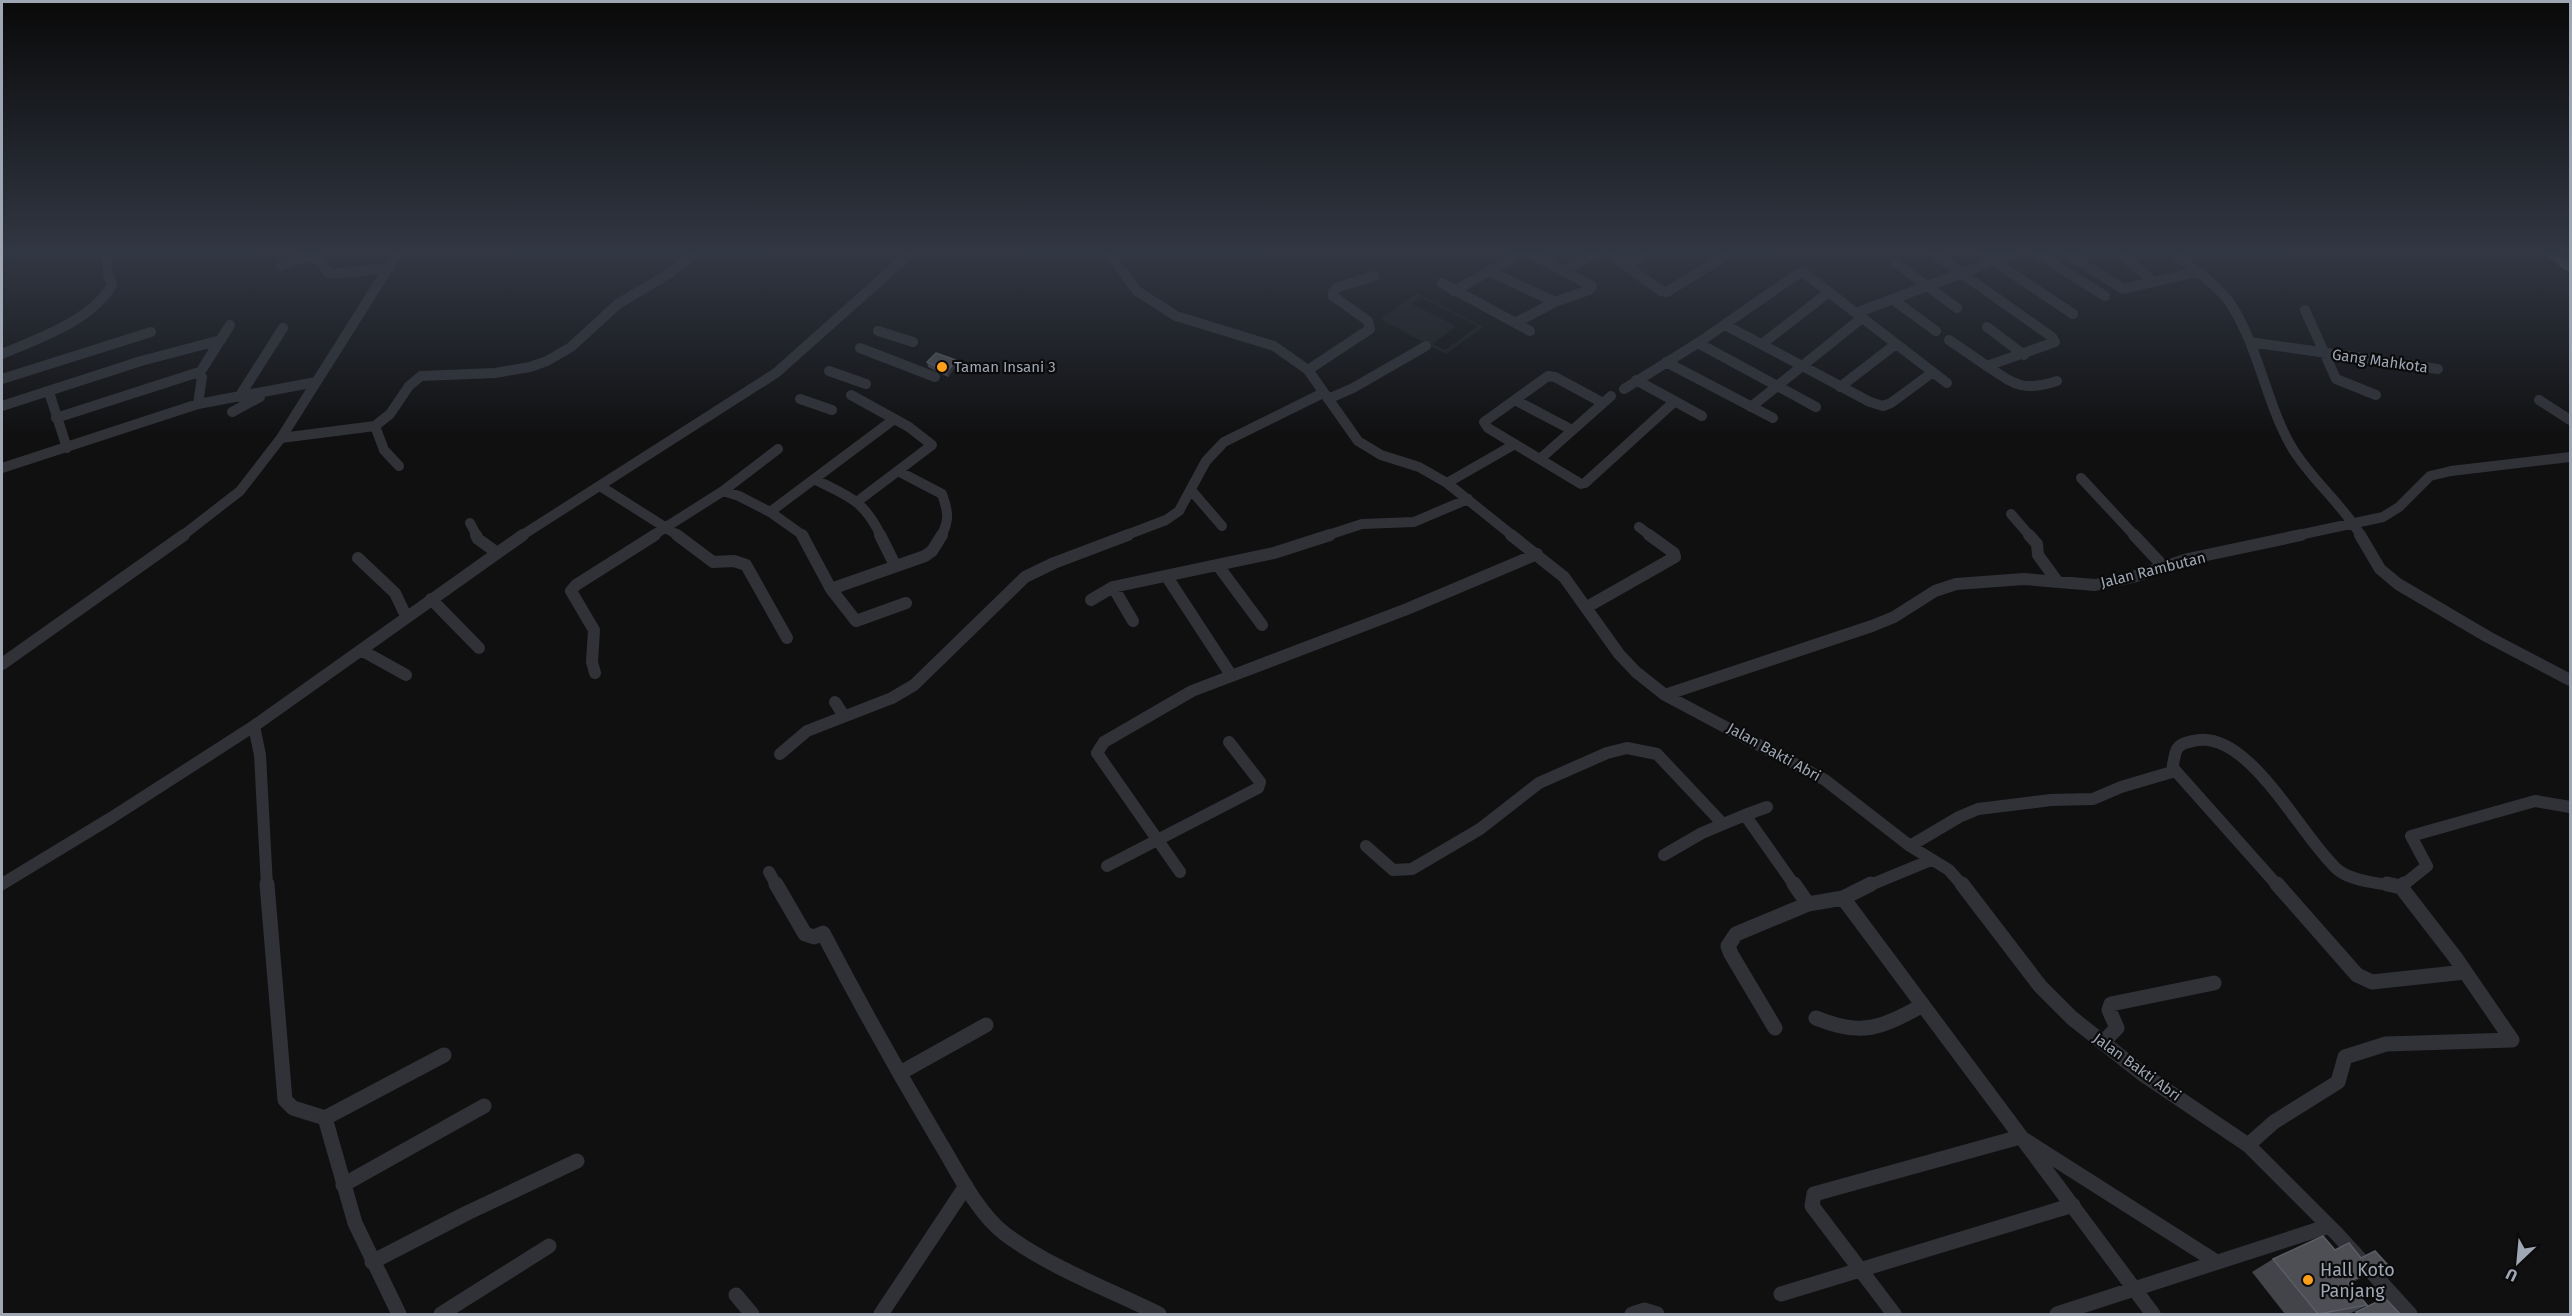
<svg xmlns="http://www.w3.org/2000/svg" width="2572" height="1316" font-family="'Fira Sans',sans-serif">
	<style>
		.built { fill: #1b1c1e; fill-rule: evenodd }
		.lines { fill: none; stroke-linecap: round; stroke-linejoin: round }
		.minor-far2 { stroke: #303237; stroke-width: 10 }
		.minor-far1 { stroke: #303237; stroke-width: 12 }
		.minor { stroke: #303237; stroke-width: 15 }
		.highway { fill: #5c6068; fill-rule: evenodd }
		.wall { fill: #43444a }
		.shaded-wall { fill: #2a2b2e }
		.building { fill: #4d4f55; stroke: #5a5d64; stroke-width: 1.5 }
		.poi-dot { fill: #ff9e1a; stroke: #0b0b0c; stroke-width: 2 }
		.labels { text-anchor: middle; stroke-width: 4.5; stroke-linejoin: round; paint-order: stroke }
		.street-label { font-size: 15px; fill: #9fa7b4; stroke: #0b0b0c }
		.poi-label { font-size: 15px; fill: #9fa7b4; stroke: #0b0b0c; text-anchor: start }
		.near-poi-label { font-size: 18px; fill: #9fa7b4; stroke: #0b0b0c; text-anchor: start }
	</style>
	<rect width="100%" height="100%" fill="#101011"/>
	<!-- built -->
	<path class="built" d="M1417,293l66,34 -37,27 -66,-35zM1421,297l57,29 -1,1 -32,23 -12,-6 23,-18 -44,-22z"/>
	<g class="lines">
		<!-- minor-far2 -->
		<path class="minor-far2" d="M1107,251l30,40 39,25 98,30 34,24 50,71 23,14 38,12 28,16 66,53
			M1525,251l67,35 -3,4 -34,12
			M1606,251l55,40 6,1 66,-41
			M1930,251l122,86 3,5 -68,24 -38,-26
			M1979,251l94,63
			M2033,251l72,45
			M2063,251l60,38 74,-17
			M2117,251l37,31
			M2171,251c18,15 49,35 61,55 27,43 34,96 59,140 19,33 51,57 70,90
			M1896,263l61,45
			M281,266l26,-9 13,2 7,13 6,2 56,-6
			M1627,266l22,-15
			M1564,270l36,-19
			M1491,272l64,30 -40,21
			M1442,283l88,48
			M1454,291l71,-40
			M1892,299l44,32
			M2305,310l31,69 40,16
			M1856,313l164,-62
			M1725,325l145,77 13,4 8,-3 42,-31
			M1987,327l37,28
			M878,331l35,11
			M2250,342l188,27
			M1698,343l118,64
			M1762,344l67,-52
			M860,348l75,29
			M2,354c37,-16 89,-33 110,-69l-4,-11 -2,-23
			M1666,362l107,56
			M1987,366c28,19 36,26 70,15
			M1308,370l62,-41 -2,-8 -35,-25v-4l5,-5 37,-11
			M829,371l37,13
			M199,374l31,-49
			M2,379l149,-47
			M1636,380l66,36
			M1840,387l56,-43
			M1624,389l77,-48 98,-68h5l143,110
			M49,392l18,56
			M851,395l58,32 23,18 -74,56
			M239,397l44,-69
			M800,399l32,11
			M1328,399l25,-11 73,-42
			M1515,400l57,30
			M2539,400l31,20
			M1603,403l-48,-26 -7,-1 -64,46 4,6 93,56 4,-1 90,-82
			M2,406l139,-45 80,-21
			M1751,407l111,-89
			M232,412l28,-15
			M56,418l140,-45 6,4 -4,27
			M375,426l9,24 15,16
			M281,438l94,-12 15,-12 19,-28 12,-10 74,-3 35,-6 17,-6 24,-14 47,-43 52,-31 29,-22
			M1540,459l71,-63
			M2,468l196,-64 118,-22
			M898,471l44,23c6,17 8,26 -1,42
			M2081,478l54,58
			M814,479c35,18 49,20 67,57
			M1447,483l68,-39
			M600,486l79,50
			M1191,490l31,36
			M723,491l55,-42
			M770,512l34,24
			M2011,514l19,22
			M470,523l7,13
			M1639,527l12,9
			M182,536l58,-45 41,-53 118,-187
			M521,536l255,-163 137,-122
			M652,536l71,-45 16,5 31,16 123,-92
			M1124,536l42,-16 13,-9 27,-50 18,-19 99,-49
			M1325,536l37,-12 52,-2 54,-23
			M2294,536l89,-19 16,-10 31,-31 21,-5 119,-14"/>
		<!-- minor-far1 -->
		<path class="minor-far1" d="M476,535l2,4 18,13
			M677,535l36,27 21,-1 12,4 41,73
			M802,535l29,54 25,32 50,-18
			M880,535l15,30
			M1511,535l53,42 55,77 17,18 29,23 160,85 85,66 39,24 14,16
			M2029,535l8,9 1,11 19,26
			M2134,535l29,31
			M2360,535l20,34 18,15 90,53 82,43
			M358,558l37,35 11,23
			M1219,567l43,58
			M1167,577l64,98
			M1113,587l20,34
			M831,589l94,-33 7,-5 10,-16
			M431,599l48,49
			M1091,600l22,-13 161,-34 56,-18
			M1587,607l88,-50 -1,-4 -25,-18
			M361,650l45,25
			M2,664l182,-129
			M595,673l-3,-11 2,-32 -23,-39 5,-6 79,-50
			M1665,695l207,-69 22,-9 41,-26 21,-7 68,-5 71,6 38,-8 55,-18 113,-24
			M835,702l9,14
			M254,726l6,29 7,131
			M780,754l27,-23 85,-33 22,-13 111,-108 29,-14 74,-28
			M2173,768l105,118
			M1767,807l-22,8 50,71
			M1366,846l27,24 19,-1 68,-40 59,-46 68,-30 20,-5 30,6 65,69
			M1910,846l49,-29 19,-8 73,-9 42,-1 28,-12 51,-15c1,-7 2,-17 5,-23 3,-5 10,-7 16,-8 55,-15 108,97 145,129 14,11 40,13 57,16
			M1664,855l38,-22 43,-18
			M1107,866l151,-78 2,-6 -31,-40
			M769,872l8,14
			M1180,872l-83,-119 7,-11 88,-51 215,-82 130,-55
			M2,884l109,-66 143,-92 269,-191
			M1868,886l63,-26
			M2402,886l25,-20 -16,-30 124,-35 35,6"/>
		<!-- minor -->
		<path class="minor" d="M267,884l18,216 8,8 32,10
			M776,884l29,50 9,3 9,-4c37,71 75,139 116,208 18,29 38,72 66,93 46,34 103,55 154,80
			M1794,884l14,20
			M1962,884l78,102 32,32 72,57 104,70 89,89 73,80
			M2277,884l80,91 15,7 93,-10
			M2387,884l14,3
			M2404,884l-3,3 54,70 57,83
			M1843,898l310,416
			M1816,1018c46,19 65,10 107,-13
			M1775,1028l-44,-74 -3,-8 8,-12 72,-30 35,-6 28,-14
			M2103,1042l14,-14 -8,-18 2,-6 103,-21
			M900,1073l86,-48
			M2248,1145l26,-23 64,-40 7,-25 41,-13 126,-4
			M343,1185l141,-79
			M372,1262l95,-49 110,-52
			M1781,1294l292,-89
			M736,1295l16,19
			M399,1314l-44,-91 -30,-105 119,-63
			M441,1314l108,-68
			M881,1314l85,-128
			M1632,1314l12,-4 13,4
			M1894,1314l-82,-108 2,-12 206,-57 195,124
			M2057,1314l272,-88"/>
		<!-- highway -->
		<path class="highway" d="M2541,251h16l13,10v10l-5,-1z"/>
	</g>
	<!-- wall -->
	<path class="wall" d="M956,360l1,5 -9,12 -20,-10 -1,-5z
		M2335,1250l28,27 -14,7 18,21 -18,9h-64l-33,-42 21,-13z"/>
	<!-- shaded-wall -->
	<path class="shaded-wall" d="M956,360l1,5 -9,12 -1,-5z
		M2387,1264l-24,13 -38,19 23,-14z"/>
	<!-- building -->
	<path class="building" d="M936,353l20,7 -9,12 -20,-10z
		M2323,1236l12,14 14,-7 12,15 14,-7 12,13 -39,18 19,23 -49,9 -45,-55z
		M2385,1298l15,16h-42l-2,-2z"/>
	<!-- sky -->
	<linearGradient id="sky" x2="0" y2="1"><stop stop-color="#090909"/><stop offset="0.58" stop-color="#313743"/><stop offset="1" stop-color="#313743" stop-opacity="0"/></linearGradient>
	<rect width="2572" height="436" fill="url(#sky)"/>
	<!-- markers -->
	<g class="poi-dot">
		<circle cx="942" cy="367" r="6"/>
		<circle cx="2308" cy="1280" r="6"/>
	</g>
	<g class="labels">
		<!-- street labels -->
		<g class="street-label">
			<text transform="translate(2380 361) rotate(8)" y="5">Gang Mahkota</text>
			<text transform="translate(2153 570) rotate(-14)" y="5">Jalan Rambutan</text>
			<text transform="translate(1774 752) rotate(29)" y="5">Jalan Bakti Abri</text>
			<text transform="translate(2137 1067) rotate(36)" y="5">Jalan Bakti Abri</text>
		</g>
		<!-- poi labels -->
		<g class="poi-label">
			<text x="954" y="372">Taman Insani 3</text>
		</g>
		<!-- near-poi labels -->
		<g class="near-poi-label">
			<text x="2320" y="1276">Hall Koto<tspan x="2320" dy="21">Panjang</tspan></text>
		</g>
	</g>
	<!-- border -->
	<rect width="2572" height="1316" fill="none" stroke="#9fa7b4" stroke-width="6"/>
	<!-- north arrow -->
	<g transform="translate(2518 1262) rotate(206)" stroke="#0b0b0c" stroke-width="4.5" paint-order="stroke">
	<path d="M0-4.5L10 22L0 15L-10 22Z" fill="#9fa7b4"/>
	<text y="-9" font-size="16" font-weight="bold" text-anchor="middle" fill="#9fa7b4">U</text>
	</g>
</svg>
